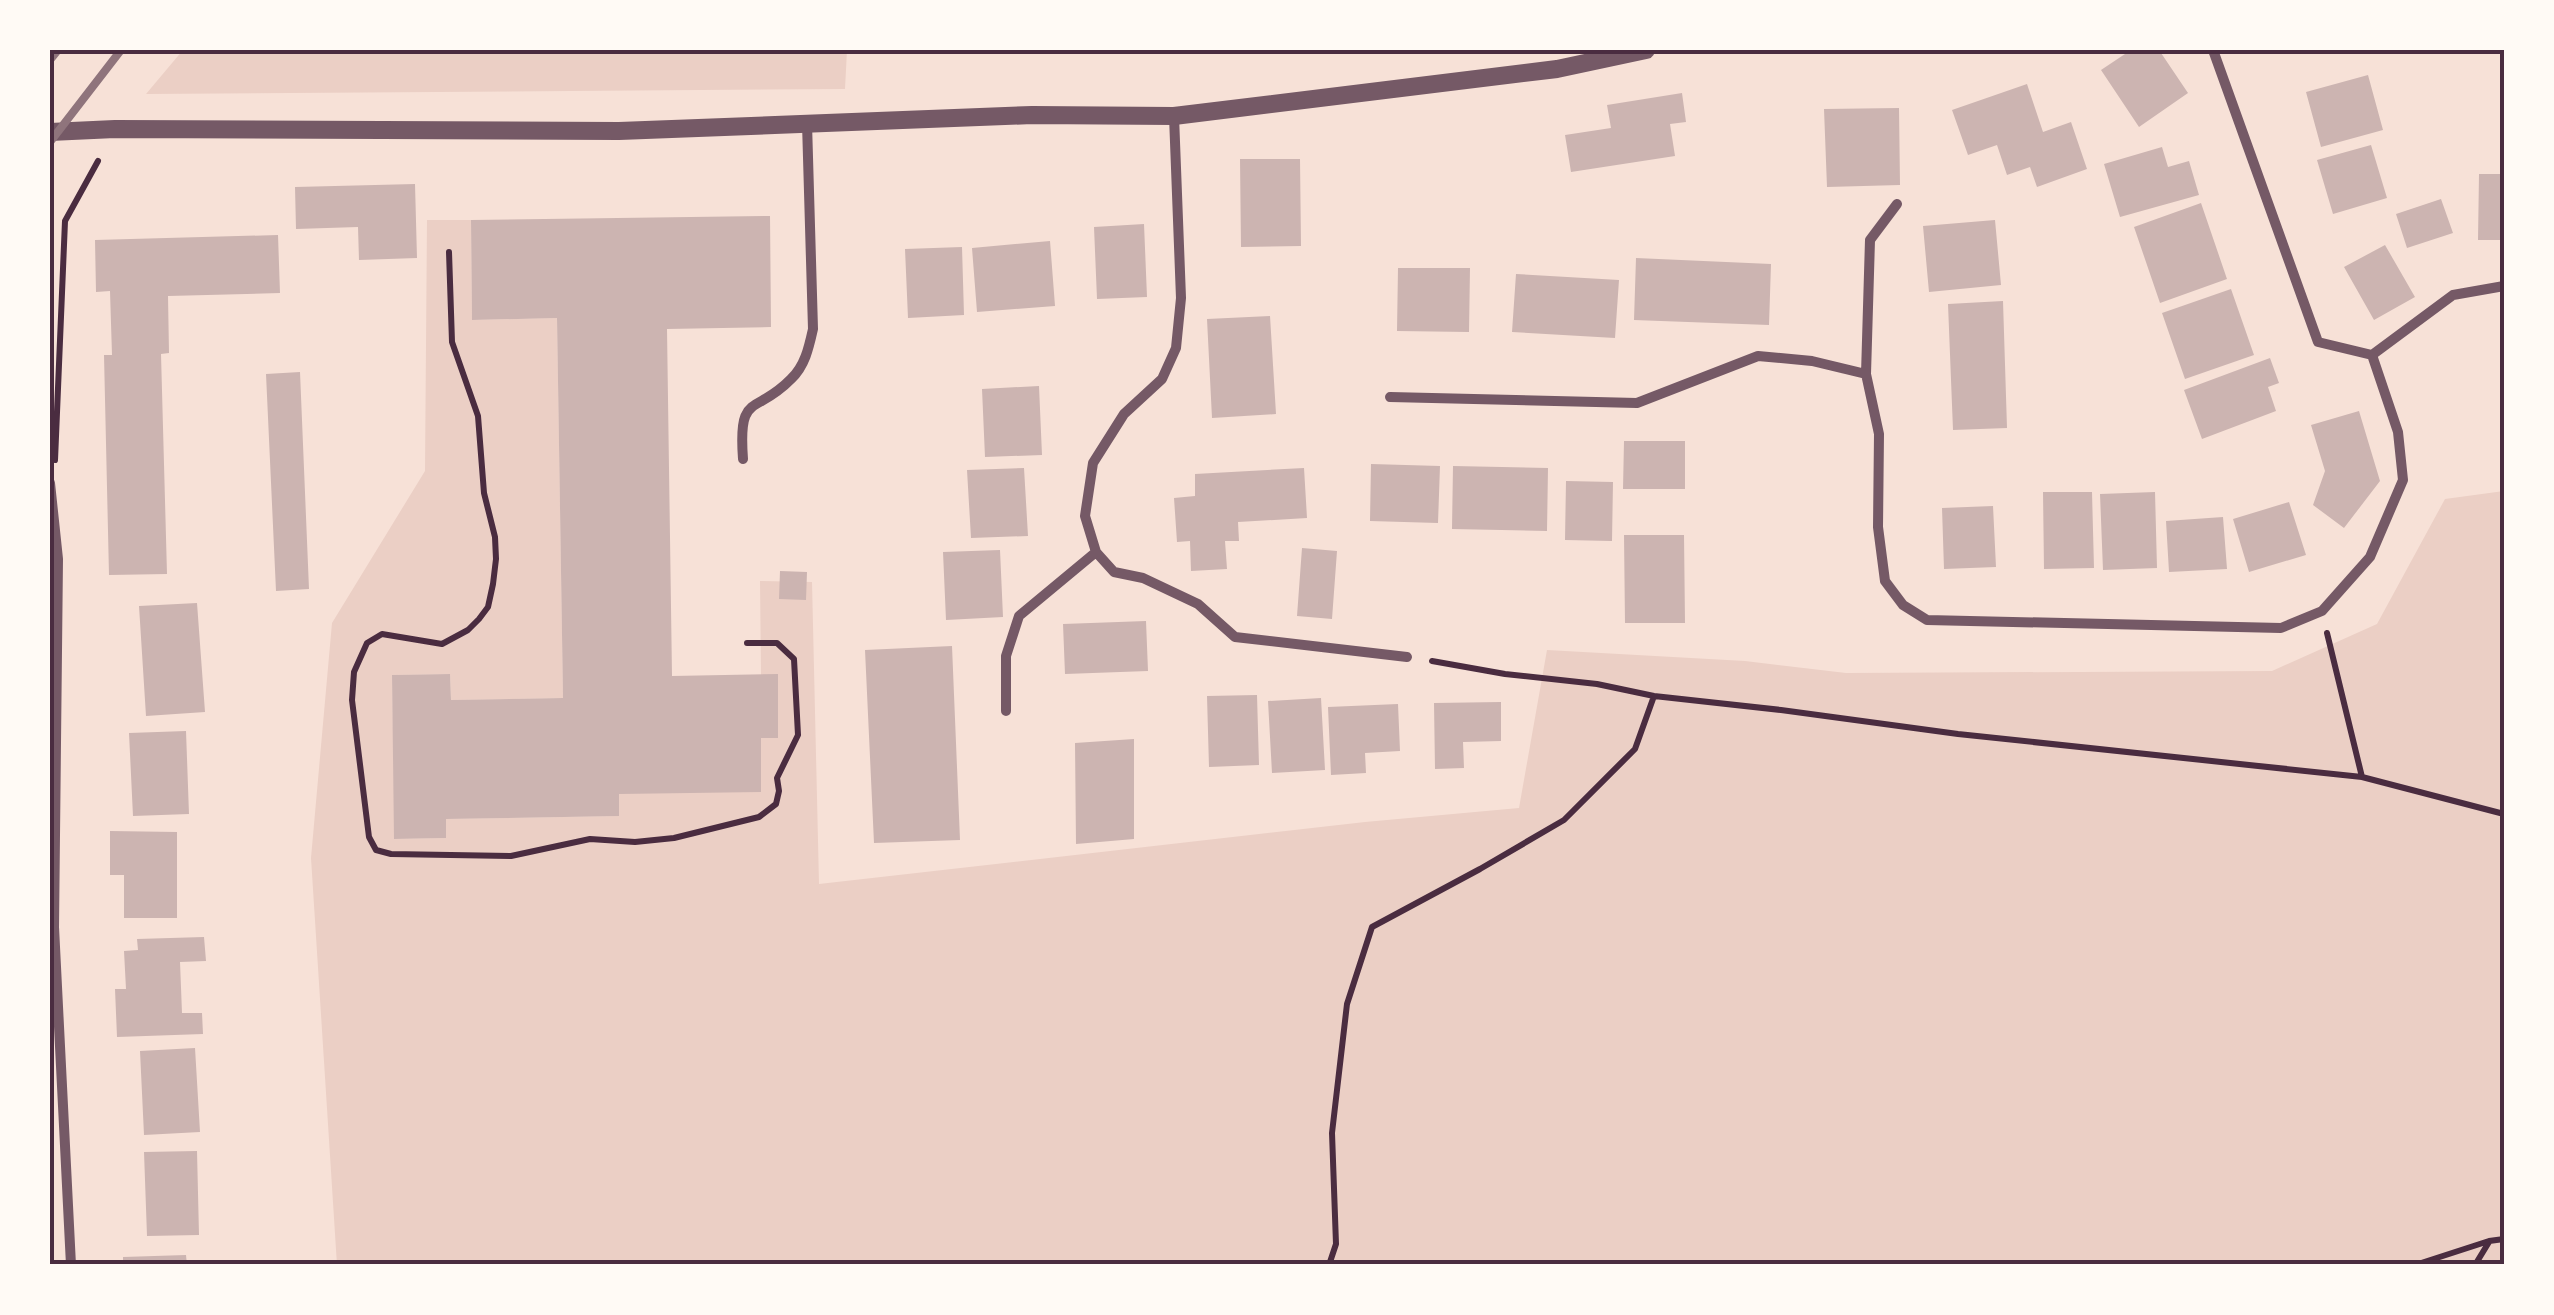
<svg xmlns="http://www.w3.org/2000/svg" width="2554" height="1315" font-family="'Times New Roman',serif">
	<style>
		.green { fill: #ebcfc5 }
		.building { fill: #ccb4b1 }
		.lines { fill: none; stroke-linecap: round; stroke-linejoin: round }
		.path { stroke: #4a2c40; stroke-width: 6 }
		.minor { stroke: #755966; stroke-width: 10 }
		.tertiary { stroke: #755966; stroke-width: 18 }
		.rail { stroke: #8f747c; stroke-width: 8 }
		.neatline { fill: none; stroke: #4a2c40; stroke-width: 4 }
	</style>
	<rect width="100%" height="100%" fill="#f7e1d7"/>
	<!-- green -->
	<path class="green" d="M183,50h664l-2,39 -699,5z
		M427,220h44l1,100 85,-2 6,380 -112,2 -1,-26 -58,1 3,164 51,-1v-19l172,-3 1,-22 142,-56h17v-63h-17l-1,-94 52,1 7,302 546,-62 154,-14 28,-158 198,11 101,12 426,-2 105,-47 68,-125 59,-8v773l-2167,1 -26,-407 21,-235 93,-152z"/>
	<!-- building -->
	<path class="building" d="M2131,50h28l29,43 -49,34 -38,-57z
		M2368,75l15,55 -62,17 -15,-55z
		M2027,84l16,48 28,-10 16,47 -50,18 -7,-20 -23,8 -10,-30 -29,10 -16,-45z
		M1682,93l4,29 -16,2 5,32 -104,16 -6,-37 46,-7 -4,-23z
		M1899,108l1,77 -73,2 -3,-78z
		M2371,145l16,53 -54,16 -16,-54z
		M2162,147l6,20 21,-6 10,34 -79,22 -16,-53z
		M1240,159h60l1,87 -60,1z
		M2479,174h25v66h-26z
		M415,184l2,74 -58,2 -1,-33 -62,2 -1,-42z
		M2441,199l12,34 -46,15 -11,-34z
		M2201,203l26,76 -67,24 -26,-76z
		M770,216l1,111 -104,2 5,347 106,-2v64h-17v54l-142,2v22l-173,3v19l-52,1 -2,-164 58,-1 1,26 112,-2 -6,-380 -85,2 -1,-100z
		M1995,220l6,65 -72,7 -6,-66z
		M1144,224l3,73 -50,2 -3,-72z
		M278,235l2,58 -112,3 1,57 -8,1 6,220 -58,1 -5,-220h8l-2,-64 -14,1 -1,-52z
		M1050,241l5,65 -78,6 -5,-64z
		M2385,245l30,52 -41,23 -30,-53z
		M962,247l2,68 -56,3 -3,-69z
		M1636,258l135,6 -2,61 -135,-5z
		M1398,268h72l-1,64 -72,-1z
		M1516,274l103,6 -4,58 -103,-6z
		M2231,289l23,66 -69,24 -23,-66z
		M2003,301l4,127 -54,2 -5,-126z
		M1270,316l6,98 -64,4 -5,-99z
		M2270,358l9,25 -11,4 8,24 -74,28 -18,-49z
		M300,372l9,217 -33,2 -10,-217z
		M1039,386l3,69 -57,2 -3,-68z
		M2359,411l21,70 -36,47 -31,-23 12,-34 -14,-46z
		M1624,441h61v48h-62z
		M1371,464l69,2 -2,57 -68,-2z
		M1453,466l95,2 -1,63 -95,-2z
		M1024,468l4,68 -57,2 -4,-68z
		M1304,468l3,50 -69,4 1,19h-14l2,28 -36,2 -1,-30 -13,1 -3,-44 21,-2v-22z
		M1566,481l47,1 -1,59 -47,-1z
		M2043,492h49l2,76 -50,1z
		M2155,492l2,76 -54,2 -3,-76z
		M2289,502l17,53 -57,17 -16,-53z
		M1993,506l3,61 -52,2 -2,-61z
		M2223,517l4,52 -58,3 -3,-51z
		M1624,535h60l1,88h-60z
		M1302,548l35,3 -5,68 -35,-3z
		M1000,550l3,67 -57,3 -3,-68z
		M780,571l27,1 -1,28 -27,-1z
		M197,603l8,109 -59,4 -7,-110z
		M1146,621l2,50 -83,3 -2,-50z
		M952,646l8,194 -86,3 -9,-193z
		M1257,695l2,70 -50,2 -2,-71z
		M1321,698l4,72 -53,3 -4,-72z
		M1501,702v39l-38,1 1,26 -29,1 -1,-66z
		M1398,704l2,47 -35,2 1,20 -35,2 -3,-68z
		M186,731l3,83 -56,2 -4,-83z
		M1134,739v100l-58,5 -1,-101z
		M110,831l67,1v86h-53v-43h-14z
		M204,937l2,24 -26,1 2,51h20l1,21 -86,3 -2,-48h11l-2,-38 14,-1 -1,-11z
		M195,1048l5,84 -56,3 -4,-84z
		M197,1151l2,84 -52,1 -3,-84z
		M186,1255l1,10h-64v-8z"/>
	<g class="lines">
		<!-- path -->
		<path class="path" d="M449,252l3,90 26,74 6,77 11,44 1,22 -3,25 -5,23 -9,12 -11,11 -26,14 -60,-10 -15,9 -13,29 -2,28 17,137 7,13 15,4 120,2 79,-17 45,3 39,-4 85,-21 17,-13 3,-13 -2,-13 21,-43 -4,-76 -17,-16h-30
			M55,460l10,-239 33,-60
			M2327,633l35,144
			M1432,661l73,13 92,10 57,12 127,14 177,24 404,43 142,37
			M1329,1265l7,-21 -4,-111 15,-129 25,-77 108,-58 84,-49 71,-71 19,-53
			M2415,1265l74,-24 15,-2
			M2475,1265l14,-23"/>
		<!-- minor -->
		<path class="minor" d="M1174,116l7,182 -5,50 -14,31 -38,35 -31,49 -8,53 11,36 18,20 29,6 55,26 37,33 172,20
			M2372,355l81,-60 51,-9
			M1866,374l4,-134 27,-36
			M1390,397l247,6 121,-47 54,5 54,13 13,60 -1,93 7,54 18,24 24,15 354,8 41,-17 48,-54 33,-77 -5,-48 -26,-77 -54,-13 -105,-292
			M743,459c-5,-68 12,-43 48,-80 14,-13 18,-32 22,-50l-6,-206
			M50,483l8,76 -4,368 17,338
			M1006,711v-55l13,-40 77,-64"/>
		<!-- tertiary -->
		<path class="tertiary" d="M50,132l65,-3 504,2 413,-16 142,1 383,-47 89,-19"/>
		<!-- rail -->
		<path class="rail" d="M50,60l8,-10
			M50,142l71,-92"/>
	</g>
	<!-- border -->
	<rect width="2554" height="1315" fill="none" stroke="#fffaf5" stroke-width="105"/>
	<rect x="52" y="52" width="2450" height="1210" class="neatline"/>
</svg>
